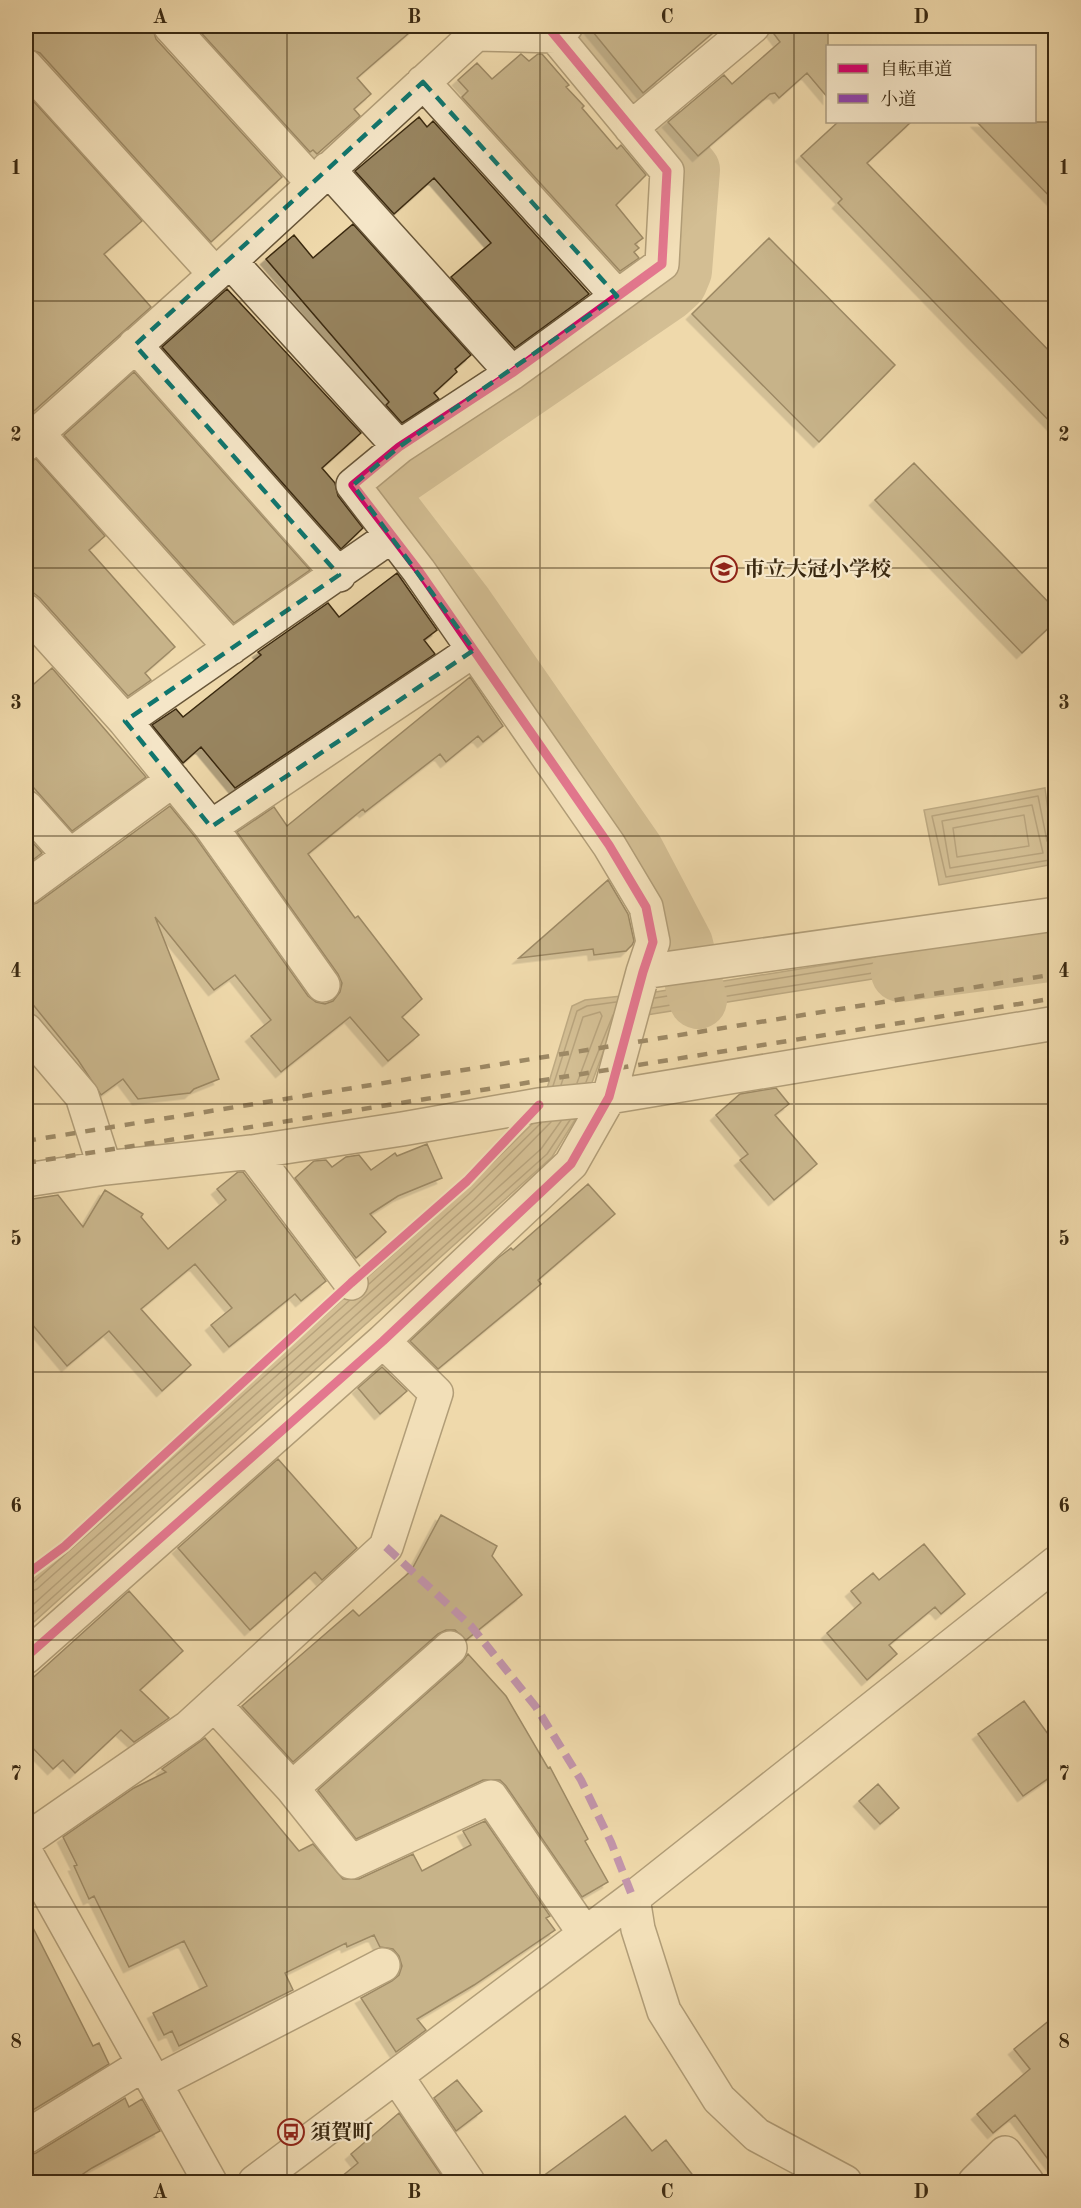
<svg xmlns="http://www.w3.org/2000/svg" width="1081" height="2208" font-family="'Old Standard TT','Noto Serif JP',serif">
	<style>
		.water { fill: #b19d77; stroke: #816f4e; stroke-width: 1.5 }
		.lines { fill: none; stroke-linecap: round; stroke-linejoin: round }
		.shore { stroke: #766344; stroke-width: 1.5 }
		.river { stroke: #b19d77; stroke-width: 58 }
		.building { fill: #988561; stroke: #3a2911; stroke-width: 1.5; filter: url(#shadow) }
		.minor-casing { stroke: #675538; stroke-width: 36 }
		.minor { stroke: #f5e6c8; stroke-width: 33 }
		.rail { stroke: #3a2911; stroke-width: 4.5; stroke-dasharray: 10 10; stroke-linecap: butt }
		.quiet { stroke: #8e44ad; stroke-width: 8; stroke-dasharray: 15 8; stroke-linecap: butt }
		.cycleway-casing { stroke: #f5e6c8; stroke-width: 13 }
		.cycleway { stroke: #d6006c; stroke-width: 9 }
		.marked { fill: none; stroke: #0f766e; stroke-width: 4.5; stroke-dasharray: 12 8; stroke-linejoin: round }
		.grid { fill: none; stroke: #3a2911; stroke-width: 1.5; stroke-opacity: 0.55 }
		.labels { text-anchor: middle; stroke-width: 4.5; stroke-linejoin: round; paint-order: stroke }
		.poi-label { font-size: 21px; font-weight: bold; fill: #3a2911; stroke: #f5e6c8; text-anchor: start }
		.neatline { fill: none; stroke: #3a2911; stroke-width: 2 }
		.grid-label { font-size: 20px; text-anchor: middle; font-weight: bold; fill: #3a2911 }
	</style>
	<defs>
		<filter id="shadow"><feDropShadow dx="-5.5" dy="5.5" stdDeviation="0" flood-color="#0004"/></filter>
	</defs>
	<rect width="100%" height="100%" fill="#efd9ab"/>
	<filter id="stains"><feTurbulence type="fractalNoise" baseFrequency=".00333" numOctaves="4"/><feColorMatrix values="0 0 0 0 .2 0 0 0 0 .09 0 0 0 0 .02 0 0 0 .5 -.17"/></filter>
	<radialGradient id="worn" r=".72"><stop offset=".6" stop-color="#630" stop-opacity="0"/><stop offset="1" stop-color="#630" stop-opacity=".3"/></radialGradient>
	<!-- water -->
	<path class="water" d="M1045,788l10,76 -116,21 -15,-75z
		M1055,928v22l-440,70 -32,87 -31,50 -526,472v-47l439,-392 73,-72 34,-112 13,-6 64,-7z"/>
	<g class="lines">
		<!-- shore -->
		<path class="shore" d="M1032,805l11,48 -93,15 -8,-47z
			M1024,815l5,31 -72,11 -4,-29z
			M1056,846l-9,-5 -9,-45 -106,20 14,61 110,-18
			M655,998l401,-64
			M652,1008l404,-64
			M586,1082l27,-67
			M561,1085l22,-68 17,-5 2,4 -25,67
			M553,1086l24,-75 10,-5 29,-4
			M369,1284l100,-90 72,-71
			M26,1586l6,-2 318,-284
			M26,1593l11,-4 437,-389 77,-78
			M26,1611l515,-462 20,-28
			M26,1621l521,-467 23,-34"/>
		<!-- river -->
		<path class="river" d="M572,26l119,144 -8,101 -5,12 -10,9 -282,193 -3,14 82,107 170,245 49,93 14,56
			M900,973l156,-21"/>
	</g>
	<!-- building -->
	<path class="building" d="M26,26h126l4,13 126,138 -71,65 -171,-189 -14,-5z
		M195,26h222l-60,52 14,16 -17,15 6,7 -43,38 -4,-4 -3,2z
		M588,26h133l-78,67z
		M771,26h57v72l-21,-25 -28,25 -4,-5 -5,1 -72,62 -30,-34 56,-47 8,9 48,-42 -9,-12z
		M521,54l8,7 9,-7h4l27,31 -3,2 18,19 -2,2 35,41 4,-4 25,30 -30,30 27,33 -8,6 4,4 -5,4 5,6 -19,13 -158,-174 6,-6 -10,-11 19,-17 15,16z
		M26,93l116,128 -38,33 47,53 -125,111z
		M419,117l8,10 6,-6 156,173 -74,54 -64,-71 40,-34 -57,-65 -40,36 -39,-43z
		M838,122h73l-44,41 189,195v70l-218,-225 4,-4 -41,-43z
		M977,122h70l9,8v73z
		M353,224l118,131 -16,14 2,3 -23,21 5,6 -37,24 -16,-18 3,-3 -123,-143 28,-24 19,23z
		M769,238l126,127 -76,77 -127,-128z
		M227,289l134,144 -39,35 13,15 3,13 25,32 -22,21 -179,-202z
		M134,372l176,198 -76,53 -170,-188z
		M36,459l69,77 -16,14 86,97 -30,26 6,7 -23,16 -88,-98 -14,-11v-125z
		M914,463l142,147v11l-34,32 -147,-153z
		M397,573l40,57 -13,10 11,14 -200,134 -34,-41 -18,16 -31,-38 24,-16 7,8 78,-62 -3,-3 70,-49 11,14z
		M52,668l94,109 -74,54 -46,-52v-88z
		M470,677l33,49 -20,16 -5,-6 -32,26 -6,-8 -75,58 -2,-3 -55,45 47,64 3,-2 64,83 -20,18 17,18 -31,26 -38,-44 -69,55 -30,-36 20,-16 -36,-45 -21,15 -59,-73 64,162 -25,10 -4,4 -52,6 -15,-20 -22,16 -23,-35 -52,-64v-90l11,-3 133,-97 26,32 112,158 8,6 9,2 8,-3 7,-9 2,-9 -4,-9 -101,-142 37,-25 13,19z
		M26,835l16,18 -16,12z
		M608,880l20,34 6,27 -2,4 -6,6 -32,4 -1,-6 -74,9z
		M776,1088l13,16 -14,11 42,49 -43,36 -34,-40 8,-6 -32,-39 24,-21z
		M427,1144l15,34 -44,18 -28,18 16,18 -30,26 -61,-80 19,-17 12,-1 6,7 14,-10 13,-2 12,15 24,-17 2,3z
		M238,1172h5l83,109 -25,20 -6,-7 -66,53 -18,-22 21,-17 -37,-44 -54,45 50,56 -29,26 -53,-60 -42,35 -41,-49v-117l32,-5 25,32 22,-37 38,24 -2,3 27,32 58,-49 -9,-11z
		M588,1184l27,30 -77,66 3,4 -103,85 -28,-28 88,-83 13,-10 2,2z
		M382,1367l25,24 -27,23 -22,-26z
		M278,1459l79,89 -35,32 -7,-8 -65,58 -72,-82z
		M441,1515l56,31 -5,10 30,39 -56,45 -11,-10h-9l-8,4 -145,128 -51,-56 111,-96 6,6 52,-45z
		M924,1544l41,50 -24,20 -6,-7 -46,38 8,9 -30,26 -40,-47 34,-30 -10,-12 22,-18 6,7z
		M129,1591l54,60 -43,39 29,28 -35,24 -13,-12 -46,43 -12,-13 -10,9 -27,-28v-57z
		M468,1654l38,42 42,72 2,-1 38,72 -3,2 23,41 -26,15 -76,-111 -6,-6h-17l-127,59 -38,-49 144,-128z
		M1024,1701l32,44v28l-33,23 -45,-62z
		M205,1738l94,113 14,-7 30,35h16l54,-25 9,17 49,-26 -8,-14 22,-10 65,95 -4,2 9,12 -81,55 -57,34 9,11 -30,22 -35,-54 31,-17 7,-6 3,-9 -3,-10 -6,-7 -13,-2 -6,-12 -27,12 -1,-4 -61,30 8,17 -114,56 -7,-15 -8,4 -11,-22 54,-27 -23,-45 -55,26 -35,-71 -5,3 -15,-33 3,-1 -14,-28 71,-49 32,-16 -4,-3z
		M878,1784l21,24 -19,16 -21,-23z
		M26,1914l67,132 6,-3 10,21 -76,46 -7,-13z
		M1056,2015v155l-41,-55 -22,18 -16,-19 53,-45 -16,-20z
		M457,2080l25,31 -26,20 -22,-33z
		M125,2098l4,9 13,-8 18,32 -68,37 -21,14h-45v-26l10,-3z
		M399,2113l47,69h-111l23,-19 -7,-9z
		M625,2116l27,35 14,-11 32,42h-163z"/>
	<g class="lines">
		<defs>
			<path id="minor" d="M170,26l143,157
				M26,66l189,208
				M423,82l194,214
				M631,128l122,-102
				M328,169l184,204
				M230,261l169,186
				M135,345l204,230
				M37,433l194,215
				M26,444l204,-183 246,-227 80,2 10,-10
				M26,611l99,110 265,-184
				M125,721l86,106 263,-177
				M26,807l43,48
				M211,827l112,158
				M26,888l147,-108
				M643,972l413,-58
				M26,1030l56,66 23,72
				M252,1152l99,131
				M26,1180l79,-12 147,-16 150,-23 137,-24 52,-5 465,-77
				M26,1657l357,-316 188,-177 38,-67 34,-125 10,-30 -7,-35 -37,-62 -190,-274 -66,-86 46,-38 113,-74 150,-109 5,-93 -120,-145
				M214,1704l78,84 59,74 140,-65 94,137
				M292,1788l158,-140
				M26,1840l163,-113 197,-180 50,-154 -53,-52
				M26,1853l184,329
				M633,1898l5,31 26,82 55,88 38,36 88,47
				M397,2077l71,105
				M155,2083l228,-118
				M26,2137l118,-73
				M255,2182l378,-284 423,-335
				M975,2182l30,-29 22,29"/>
		</defs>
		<!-- minor casing -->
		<use href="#minor" class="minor-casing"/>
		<!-- minor -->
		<use href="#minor" class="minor"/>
		<!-- rail -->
		<path class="rail" d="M26,1141l1030,-167
			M26,1163l1030,-165"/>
		<!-- quiet -->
		<path class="quiet" d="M386,1547l85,79 65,81 45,73 30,62 22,56"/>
		<defs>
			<path id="cycleway" d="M26,1575l39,-29 286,-263 116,-102 72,-76
				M26,1657l357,-316 188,-177 38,-67 34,-125 10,-30 -7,-35 -37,-62 -190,-274 -66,-86 46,-38 113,-74 150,-109 5,-93 -120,-145"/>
		</defs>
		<!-- cycleway casing -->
		<use href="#cycleway" class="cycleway-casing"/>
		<!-- cycleway -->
		<use href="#cycleway" class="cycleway"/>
	</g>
	<!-- marked area -->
	<path d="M0 0H1081V2208H0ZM423,82l194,214 -218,151 -46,38 121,165 -263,177 -86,-106 214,-146 -204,-230z" fill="#efd9ab" fill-opacity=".55" fill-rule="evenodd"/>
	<path class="marked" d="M423,82l194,214 -218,151 -46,38 121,165 -263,177 -86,-106 214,-146 -204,-230z"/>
	<!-- grid -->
	<path class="grid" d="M287,26v2156M540,26v2156M794,26v2156M26,301h1030M26,568h1030M26,836h1030M26,1104h1030M26,1372h1030M26,1640h1030M26,1907h1030"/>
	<!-- icons -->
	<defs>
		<symbol id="school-ring" viewBox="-11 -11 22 22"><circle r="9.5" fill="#f5e6c8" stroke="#8f2418" stroke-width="1.5"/><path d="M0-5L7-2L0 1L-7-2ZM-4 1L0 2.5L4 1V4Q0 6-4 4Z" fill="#8f2418"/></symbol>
		<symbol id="bus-ring" viewBox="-11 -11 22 22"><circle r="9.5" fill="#f5e6c8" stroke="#8f2418" stroke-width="1.5"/><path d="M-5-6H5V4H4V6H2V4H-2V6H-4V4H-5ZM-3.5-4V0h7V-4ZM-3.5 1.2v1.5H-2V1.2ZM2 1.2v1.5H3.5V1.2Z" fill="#8f2418"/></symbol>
	</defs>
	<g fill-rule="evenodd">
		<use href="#school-ring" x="709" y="554" width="30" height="30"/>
		<use href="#bus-ring" x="276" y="2117" width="30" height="30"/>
	</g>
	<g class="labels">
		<!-- poi labels -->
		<g class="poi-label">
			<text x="744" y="576">市立大冠小学校</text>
			<text x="310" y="2139">須賀町</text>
		</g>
	</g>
	<!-- margin -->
	<rect width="1081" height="2208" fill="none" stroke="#efd9ab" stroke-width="66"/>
	<!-- legend -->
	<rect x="826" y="45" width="210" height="78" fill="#f5e6c8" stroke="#aa9a7f" stroke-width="1.5"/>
	<rect x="838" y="64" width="30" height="9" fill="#d6006c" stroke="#aa9a7f" stroke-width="1.5"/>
	<text x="880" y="75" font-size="18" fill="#3a2911">自転車道</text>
	<rect x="838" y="94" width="30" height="9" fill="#8e44ad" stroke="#aa9a7f" stroke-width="1.5"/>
	<text x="880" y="105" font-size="18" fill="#3a2911">小道</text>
	<rect x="33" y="33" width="1015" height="2142" class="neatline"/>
	<g class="grid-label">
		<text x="160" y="23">A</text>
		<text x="414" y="23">B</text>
		<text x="667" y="23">C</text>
		<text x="921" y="23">D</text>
		<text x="16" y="174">1</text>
		<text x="1064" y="174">1</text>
		<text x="16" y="441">2</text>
		<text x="1064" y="441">2</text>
		<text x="16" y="709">3</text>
		<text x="1064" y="709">3</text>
		<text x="16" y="977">4</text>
		<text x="1064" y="977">4</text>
		<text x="16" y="1245">5</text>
		<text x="1064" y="1245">5</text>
		<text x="16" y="1512">6</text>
		<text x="1064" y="1512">6</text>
		<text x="16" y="1780">7</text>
		<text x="1064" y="1780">7</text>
		<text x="16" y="2048">8</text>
		<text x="1064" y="2048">8</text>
		<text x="160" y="2198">A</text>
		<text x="414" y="2198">B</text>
		<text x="667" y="2198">C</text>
		<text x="921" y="2198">D</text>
	</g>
	<rect width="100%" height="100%" filter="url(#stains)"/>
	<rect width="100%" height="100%" fill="url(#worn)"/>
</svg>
